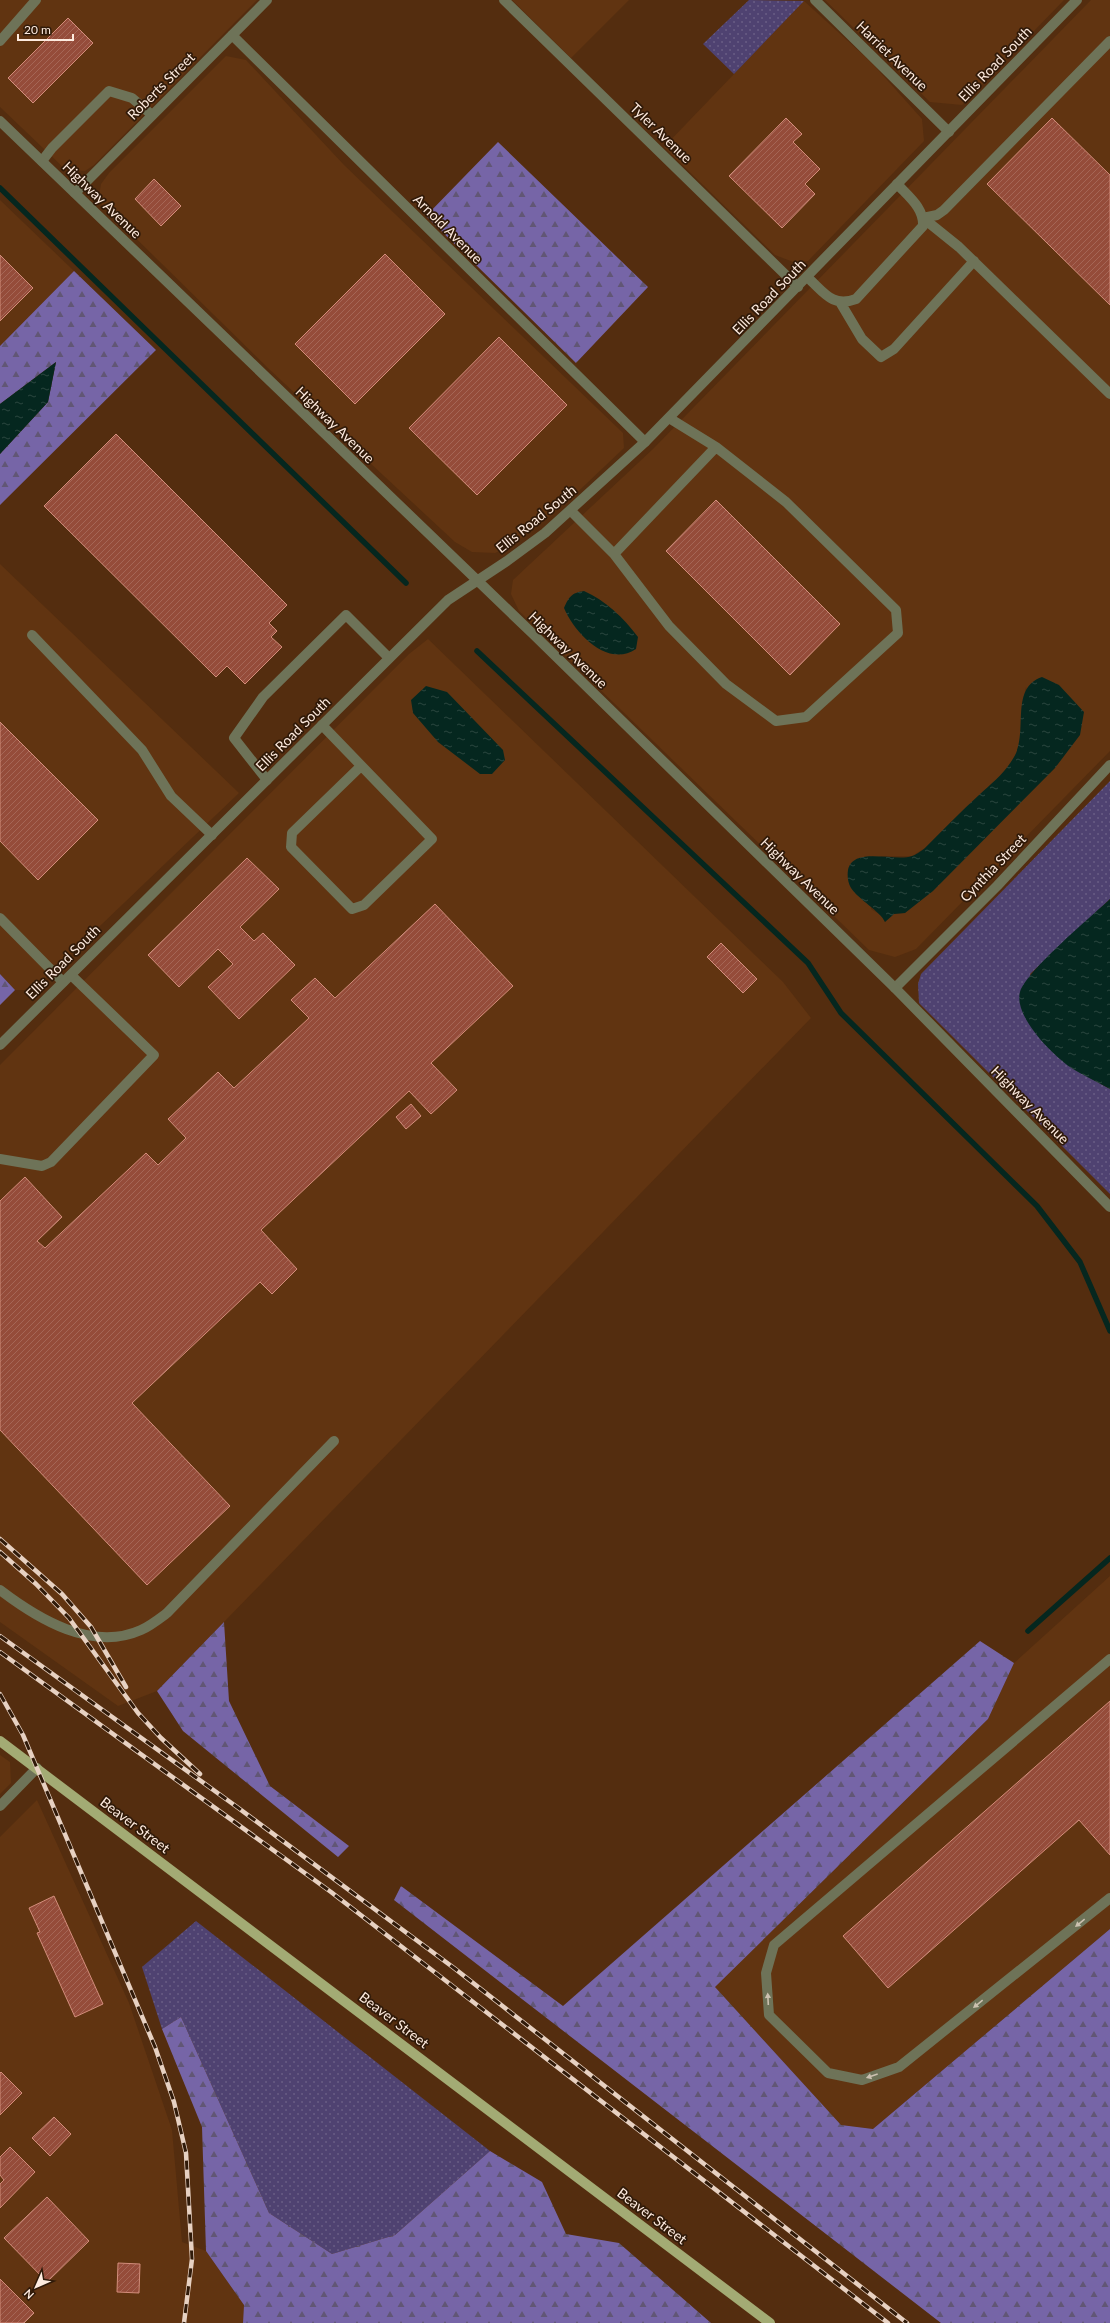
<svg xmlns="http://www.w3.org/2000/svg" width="1110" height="2323" font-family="Lato,sans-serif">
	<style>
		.built { fill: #613411; fill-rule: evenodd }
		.grass { fill: url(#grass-dots) }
		.forest { fill: url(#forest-firs) }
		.water { fill: url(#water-ripples) }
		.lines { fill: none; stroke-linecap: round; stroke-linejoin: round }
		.stream { stroke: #05271f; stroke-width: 5.5 }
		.building { fill: url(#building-hatch); stroke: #d38d7b }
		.service { stroke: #6e7358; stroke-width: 10 }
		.minor { stroke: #6e7358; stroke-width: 10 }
		.tertiary { stroke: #6e7358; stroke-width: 10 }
		.primary { stroke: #a3ab74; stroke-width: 10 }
		.rail-casing { stroke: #e7d1c2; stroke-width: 4.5 }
		.rail { stroke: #301a09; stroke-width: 3; stroke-dasharray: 9; stroke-linecap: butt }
		.oneway { fill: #ccc1b0 }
		.labels { text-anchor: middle; stroke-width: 3.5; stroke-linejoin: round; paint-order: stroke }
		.street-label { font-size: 14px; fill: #feebdf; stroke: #301a09 }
	</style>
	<defs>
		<pattern id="grass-dots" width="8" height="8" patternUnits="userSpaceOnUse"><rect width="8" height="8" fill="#4f4271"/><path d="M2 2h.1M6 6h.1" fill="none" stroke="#695d85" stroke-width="1.8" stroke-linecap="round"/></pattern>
		<pattern id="forest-firs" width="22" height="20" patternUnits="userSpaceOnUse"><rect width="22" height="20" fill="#7665a7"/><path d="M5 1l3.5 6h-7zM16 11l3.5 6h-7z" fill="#615675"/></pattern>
		<pattern id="water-ripples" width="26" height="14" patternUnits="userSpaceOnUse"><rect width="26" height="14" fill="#05271f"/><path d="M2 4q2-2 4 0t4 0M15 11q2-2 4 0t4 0" fill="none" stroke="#2a463f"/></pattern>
		<pattern id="building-hatch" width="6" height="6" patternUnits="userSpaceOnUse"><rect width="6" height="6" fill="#954c3a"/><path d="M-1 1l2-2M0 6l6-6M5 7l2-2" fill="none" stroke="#a56656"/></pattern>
	</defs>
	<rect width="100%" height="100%" fill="#542d0f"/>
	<!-- built -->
	<path class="built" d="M0,0h257l-163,165 -9,6 -20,-2 -65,-62z
		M512,0h117l-58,58z
		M825,0h239l-102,105 -32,-3z
		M1091,0h19v751l-194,198 -21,8 -26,-7 -350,-339 -8,-17 2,-14 140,-131zM1026,687l29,81 -150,145 -11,1 -9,8 -3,-6 -11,-7 1,-53 4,2 6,-2h30l13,-8 75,-71 15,-20 6,-18 1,-33z
		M804,1l67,61 51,57 2,22 -116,120 -12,2 -21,-8 -111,-108z
		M226,56l20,4 98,105 279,268 1,15 -58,55 -55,43 -16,7 -23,-1 -17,-10 -185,-172 -168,-165 -3,-9 2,-12 8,-11z
		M0,200l74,71 -74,75z
		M0,564l239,229 -206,197h-18l-15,-16z
		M428,639l355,343 28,36 -654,673 -39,15 -118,-84v-557l409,-411z
		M1110,1576v353l-237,200 -32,-4 -126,-138 273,-268 26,-56z
		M0,1755l10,7 1,21 -11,11z
		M37,1800l92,203 43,127 10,112 24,9 38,54 -1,18h-243v-486z"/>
	<!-- grass -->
	<path class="grass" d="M749,0l55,1 -70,73 -31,-30z
		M1110,781v118l-80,75 42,94 38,21v105l-191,-191 -1,-19 3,-10z
		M196,1921l294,230 -95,84 -63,19 -63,-41 -88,-196 -19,12 -20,-62z"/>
	<!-- forest -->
	<path class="forest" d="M498,142l150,145 -72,76 -150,-147z
		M74,271l82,79 -156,155v-51l48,-52 8,-40 -56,42v-58z
		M0,974l15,16 -15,15z
		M224,1622l5,79 41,85 79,60 -11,11 -155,-126 -26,-40z
		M980,1641l34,22 -26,56 -273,268 126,138 32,4 237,-200v394h-169l-547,-423 7,-14 162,120z
		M181,2017l88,196 63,41 63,-19 95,-84 52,31 24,52 53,9 92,80h-468l1,-18 -38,-54 -4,-124 -40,-98z"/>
	<!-- water -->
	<path class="water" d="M56,362l-8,40 -48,52v-50z
		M584,591c22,10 39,26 54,46l-2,12c-28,19 -61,-15 -72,-41 5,-11 7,-15 20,-17z
		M1042,677l17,8 25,27 -4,23 -25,33 -122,123 -28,22 -11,1 -9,8c-5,-11 -26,-22 -34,-34 -3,-5 -4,-12 -3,-18 5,-24 47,-8 64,-14 4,-1 9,-5 13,-8 18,-18 35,-36 54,-53 13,-12 26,-22 35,-38 15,-25 -5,-69 28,-80z
		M426,686l21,6 56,58 2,10 -13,14h-12l-42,-32 -25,-29 -2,-13z
		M1110,899v190c-12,-7 -26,-13 -37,-20 -19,-12 -60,-53 -53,-77 7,-22 70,-74 90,-93z"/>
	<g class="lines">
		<!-- stream -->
		<path class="stream" d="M0,188l406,395
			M477,651l331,312 33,50 196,193 43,56 30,69
			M1028,1631l82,-73"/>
	</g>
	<!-- building -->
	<path class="building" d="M68,18l25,25 -60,60 -25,-25z
		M786,118l16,16 -9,8 27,27 -15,15 10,10 -33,34 -53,-52z
		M1052,118l58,57v130l-123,-121z
		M154,179l27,27 -20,20 -26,-27z
		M385,254l60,60 -90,90 -60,-60z
		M0,255l33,33 -33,33z
		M499,337l68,68 -90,90 -68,-67z
		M116,434l171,171 -18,18 8,8 -6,6 11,10 -37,37 -18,-18 -11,11 -172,-171z
		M716,500l124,124 -50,51 -124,-124z
		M0,722l98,98 -60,60 -38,-39z
		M247,858l32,31 -39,38 14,14 9,-8 32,32 -56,54 -31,-32 25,-23 -15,-15 -39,38 -31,-32z
		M435,904l78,82 -82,77 26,27 -26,24 -22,-23 -148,139 36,39 -25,25 -12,-12 -128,121 98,103 -83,79 -147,-155v-229l25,-24 37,40 -25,24 8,7 101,-95 12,12 28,-27 -18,-19 50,-47 16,16 75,-70 -18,-18 24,-22 20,20z
		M721,943l36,36 -14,14 -36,-36z
		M411,1104l10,12 -15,13 -10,-12z
		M1110,1701v154l-31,-35 -191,168 -45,-52z
		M54,1896l49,108 -28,13 -38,-84 3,-1 -11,-24z
		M1,2072l21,21 -22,22v-42z
		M54,2117l17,17 -21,22 -18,-18z
		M10,2147l25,25 -35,36v-24l4,-4 -4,-5v-18z
		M47,2197l42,44 -42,41 -43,-44z
		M118,2263l22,1 -1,29 -22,-1z
		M0,2279l34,34 -10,10h-24z"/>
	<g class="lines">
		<!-- service -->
		<path class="service" d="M0,41l36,-41
			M42,161l10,-13 57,-57 23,7 20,17
			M923,218l14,-3 7,-5 166,-169
			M923,218l36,29 151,147
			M807,277c17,15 25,31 49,22l67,-73c1,-18 -14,-29 -26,-42
			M840,302l22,37 19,18 13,-8 80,-88
			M571,511l43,43 55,72 57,58 50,37 30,-4 92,-84 -2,-23 -110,-108 -70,-55 -47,-29
			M614,554l102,-107
			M32,635l110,115 29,46 41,39
			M322,725l110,114 -68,66 -12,4 -61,-62 1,-14 69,-67
			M267,780l-33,-42 29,-41 83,-82 43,43
			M0,918l63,64
			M0,1159l42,7 9,-4 103,-107 -83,-80
			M0,1590c38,29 92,62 141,40 9,-4 18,-11 26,-17l167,-172
			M1110,1659l-336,286 -8,28 3,42 59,58 34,7 37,-13 211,-169"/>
		<!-- minor -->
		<path class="minor" d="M504,0l294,287
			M815,0l134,132
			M232,35l413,407
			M75,193l192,-193
			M895,988l102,-102 113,-121
			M0,1806l37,-38"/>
		<!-- tertiary -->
		<path class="tertiary" d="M0,121l533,513 362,354 215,219
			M0,1045l448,-445 59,-39 38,-28 100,-91 432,-442"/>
		<!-- primary -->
		<path class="primary" d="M0,1741l770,582"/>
		<defs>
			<path id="rail" d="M0,1539l62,55 29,33 35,60
				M0,1552l36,32 33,34 69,95 23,25 39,36
				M0,1636l237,171 217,161 453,355
				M0,1652l331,240 557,431
				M0,1694l23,41 132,312 19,55 12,51 6,106 -8,64"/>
		</defs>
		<!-- rail casing -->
		<use href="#rail" class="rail-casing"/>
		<!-- rail -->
		<use href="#rail" class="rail"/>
	</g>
	<!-- one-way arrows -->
	<defs><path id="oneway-solid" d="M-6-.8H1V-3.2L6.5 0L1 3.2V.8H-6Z"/></defs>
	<g class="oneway">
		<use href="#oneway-solid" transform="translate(1080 1923) rotate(141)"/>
		<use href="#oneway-solid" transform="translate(768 1999) rotate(-93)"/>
		<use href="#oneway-solid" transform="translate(978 2004) rotate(141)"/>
		<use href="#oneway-solid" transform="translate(872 2076) rotate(161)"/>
	</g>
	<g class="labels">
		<!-- street labels -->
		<g class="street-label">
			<text transform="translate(892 56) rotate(44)" y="5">Harriet Avenue</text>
			<text transform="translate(995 64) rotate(-46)" y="5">Ellis Road South</text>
			<text transform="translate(161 86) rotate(-45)" y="5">Roberts Street</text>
			<text transform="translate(661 133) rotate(44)" y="5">Tyler Avenue</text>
			<text transform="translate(102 200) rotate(44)" y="5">Highway Avenue</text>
			<text transform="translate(448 229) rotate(45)" y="5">Arnold Avenue</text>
			<text transform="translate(769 297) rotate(-46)" y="5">Ellis Road South</text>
			<text transform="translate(335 425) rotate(44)" y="5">Highway Avenue</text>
			<text transform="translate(536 519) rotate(-39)" y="5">Ellis Road South</text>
			<text transform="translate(568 650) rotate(44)" y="5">Highway Avenue</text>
			<text transform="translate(293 734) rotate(-45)" y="5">Ellis Road South</text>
			<text transform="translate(993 868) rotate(-46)" y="5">Cynthia Street</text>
			<text transform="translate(800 876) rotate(44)" y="5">Highway Avenue</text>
			<text transform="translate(63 962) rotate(-45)" y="5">Ellis Road South</text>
			<text transform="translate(1030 1105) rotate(45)" y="5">Highway Avenue</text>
			<text transform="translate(135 1825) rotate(37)" y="5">Beaver Street</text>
			<text transform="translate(394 2020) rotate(37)" y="5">Beaver Street</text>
			<text transform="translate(652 2216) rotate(37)" y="5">Beaver Street</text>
		</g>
	</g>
	<!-- north arrow -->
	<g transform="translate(36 2287) rotate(225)" stroke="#301a09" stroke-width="3" paint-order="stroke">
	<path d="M0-3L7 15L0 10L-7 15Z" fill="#feebdf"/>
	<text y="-6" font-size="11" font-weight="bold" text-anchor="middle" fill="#feebdf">N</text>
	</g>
	<!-- scale -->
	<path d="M18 34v6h55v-6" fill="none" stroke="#feebdf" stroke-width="2"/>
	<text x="24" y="34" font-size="12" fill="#feebdf" stroke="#301a09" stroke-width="3" paint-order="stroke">20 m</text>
</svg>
